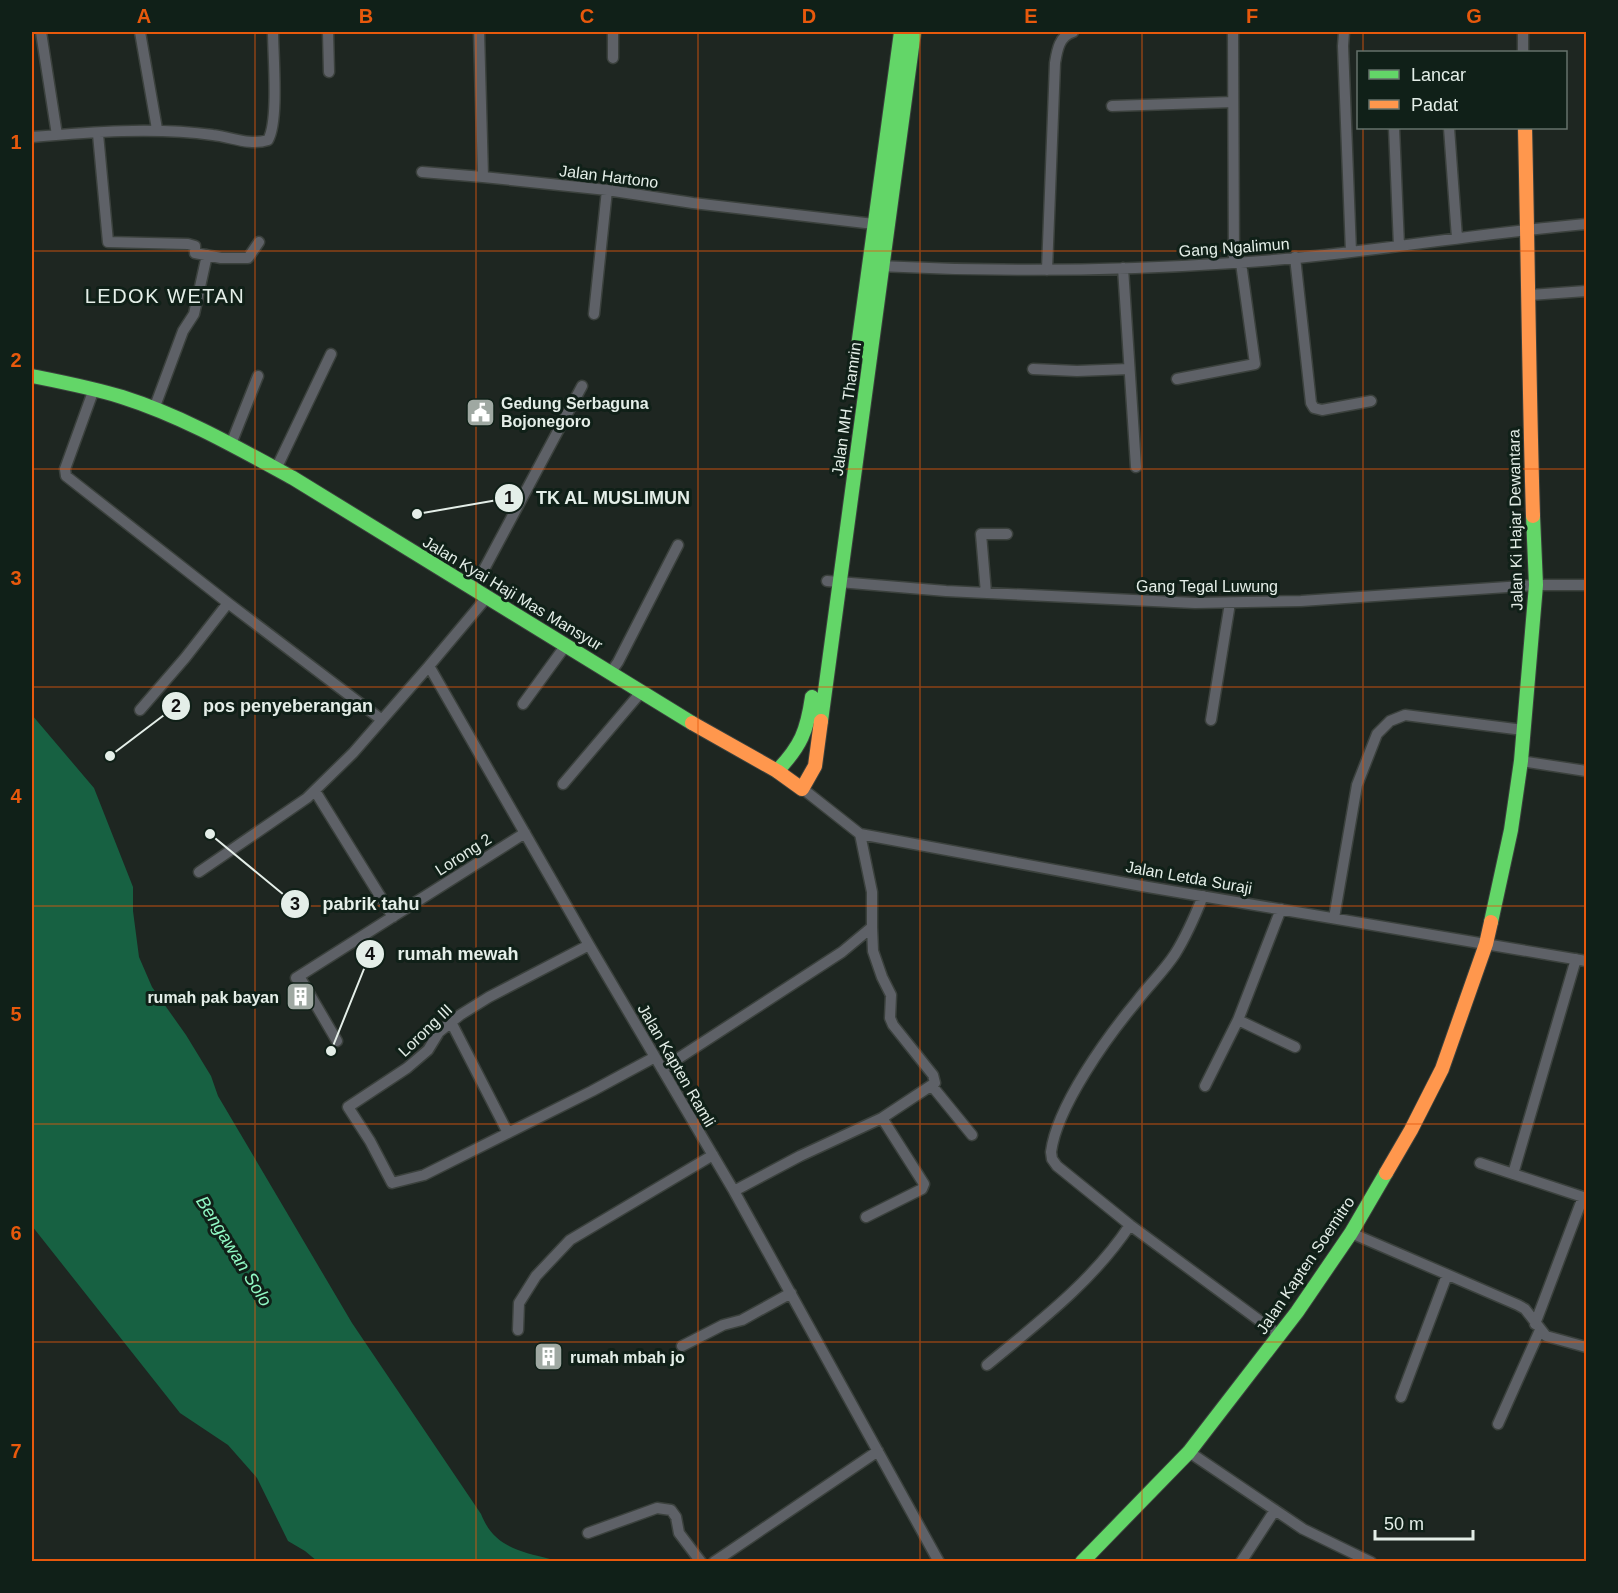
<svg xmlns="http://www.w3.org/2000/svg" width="1618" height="1593" font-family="Arial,sans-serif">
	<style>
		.water { fill: #176142 }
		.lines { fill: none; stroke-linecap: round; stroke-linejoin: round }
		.street-casing { stroke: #3b413d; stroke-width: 13 }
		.fast-casing { stroke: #3b413d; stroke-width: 16 }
		.slow-casing { stroke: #3b413d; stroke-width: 16 }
		.street { stroke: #5e6167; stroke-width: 10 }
		.fast { stroke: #63d668; stroke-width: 14 }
		.slow { stroke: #ff974d; stroke-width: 14 }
		.grid { fill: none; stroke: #e8590c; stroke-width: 1.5; stroke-opacity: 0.55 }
		.labels { text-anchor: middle; stroke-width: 6; stroke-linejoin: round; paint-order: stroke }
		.street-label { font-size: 16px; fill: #e4eee8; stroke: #102018 }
		.poi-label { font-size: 16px; font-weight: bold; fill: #e4eee8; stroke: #102018; text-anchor: start }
		.water-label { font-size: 18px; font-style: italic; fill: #91f9c4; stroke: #102018 }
		.quarter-label { font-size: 20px; letter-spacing: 1.5px; fill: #e4eee8; stroke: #102018 }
		.leader { fill: none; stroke: #e4eee8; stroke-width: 2 }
		.callout-dot { fill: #e4eee8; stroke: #102018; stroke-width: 2 }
		.mark-label { font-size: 18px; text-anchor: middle; font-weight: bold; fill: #111 }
		.callout-label { font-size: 18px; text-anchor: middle; font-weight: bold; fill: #e4eee8; stroke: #102018; stroke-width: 6; stroke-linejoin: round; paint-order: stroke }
		.neatline { fill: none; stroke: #e8590c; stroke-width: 2 }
		.grid-label { font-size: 20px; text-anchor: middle; font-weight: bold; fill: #e8590c }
	</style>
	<rect width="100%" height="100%" fill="#1e2621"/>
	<!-- water -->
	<path class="water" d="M32,715l62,73 39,99v24l6,46 13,30 34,48 25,41 7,20 134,227 129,191c13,33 38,37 69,45l2,2h-235l-12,-10 -17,-10 -31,-63 -29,-33 -48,-32 -148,-187z"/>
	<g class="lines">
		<defs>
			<path id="street" d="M41,32l16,103
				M140,32l17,97
				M328,32l1,40
				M479,32l4,145 124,13 86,13 181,21
				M1233,32l1,231
				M1344,32l-1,14 8,206
				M1523,32v20
				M613,58v-26
				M1112,106l121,-4
				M1394,128l5,118
				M1449,128l8,110
				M98,134l10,108 80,2 7,2v7l26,5h27l11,-16
				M32,137c58,-5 122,-10 181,-2 18,2 37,11 55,5 11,-19 5,-85 5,-108
				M422,172l61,5
				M1295,257l16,146 3,5 8,2 49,-9
				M878,266c118,6 237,5 355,-3 119,-7 235,-29 353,-39
				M1123,268l13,199
				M1047,270l8,-207c2,-12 4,-27 18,-31
				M1530,295l56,-4
				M594,314l13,-124
				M1033,369l44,2 52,-2
				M1177,379l78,-15 -14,-101
				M94,389l-29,80 1,7 162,127 154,117
				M154,409l29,-78 11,-17 13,-59
				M231,444l27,-68
				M276,469l55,-115
				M827,581l119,10 249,12 106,-2 235,-16h50
				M474,588l108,-202
				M986,593l-5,-59h26
				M487,597l-58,69 160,279 145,246 205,371
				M611,672l7,-10 60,-117
				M523,704l43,-59
				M140,710l45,-52 43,-55
				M1211,720l19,-117
				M1521,761l65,10
				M563,784l79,-93
				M315,791l78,126
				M808,793l52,41 282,52 444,75
				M199,872l108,-74 46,-45 76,-87
				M1203,896c-8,20 -16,39 -28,58 -11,17 -26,31 -38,47 -30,36 -80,105 -86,151l1,7 5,7 73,59 149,110
				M1281,909l-43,111 57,27
				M1334,918l23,-133 20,-51 13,-13 15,-6 118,15
				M589,945l-100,52 -29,18 -21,17 -11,18 -21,18 -59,39 22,34 22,42 32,-8 168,-84 63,-34
				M299,976l38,65
				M296,978l229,-145
				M451,1022l57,111
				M662,1069l180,-117 30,-25v-35l-12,-58
				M932,1086l40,49
				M1205,1086l33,-66
				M1480,1163l106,35
				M1513,1174l63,-215
				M734,1191l66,-35 82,-38 53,-35 -2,-8 -40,-50 -3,-7 1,-23 -9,-18 -9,-26 -1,-24
				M866,1217l56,-28 2,-5 -42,-66
				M1351,1233l167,72 7,4 21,27 40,11
				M1535,1324l48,-127
				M518,1330l1,-27 17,-27 34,-36 143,-85
				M682,1346l41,-21 19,-5 49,-27
				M987,1365c52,-43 106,-84 143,-140
				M1401,1397l46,-122
				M1498,1424l42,-94
				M1189,1452l114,77 68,33
				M588,1533l69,-25 14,2 5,7 3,16 22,29
				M714,1562l164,-111
				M1241,1562l34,-52"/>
			<path id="fast" d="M857,354l44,-322
				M32,376c30,6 61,12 90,21 60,19 116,51 171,81l399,245
				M821,721l93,-689
				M777,771c24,-25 30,-40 35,-74
				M1491,922l20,-92 10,-69 15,-176 -3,-69
				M1082,1562l107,-110 108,-140 54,-79 35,-60"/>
			<path id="slow" d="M1525,128c3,129 4,259 8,388
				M692,723l85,48 25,18 13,-23 6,-45
				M1386,1173l25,-43 31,-61 44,-125 5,-22"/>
		</defs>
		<!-- street casing -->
		<use href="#street" class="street-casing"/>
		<!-- fast casing -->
		<use href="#fast" class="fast-casing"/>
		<!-- slow casing -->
		<use href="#slow" class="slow-casing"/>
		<!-- street -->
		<use href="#street" class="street"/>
		<!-- fast -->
		<use href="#fast" class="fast"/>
		<!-- slow -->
		<use href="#slow" class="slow"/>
	</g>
	<!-- grid -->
	<path class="grid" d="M255,32v1530M476,32v1530M698,32v1530M920,32v1530M1142,32v1530M1363,32v20M1363,128v1434M32,251h1554M32,469h1554M32,687h1554M32,906h1554M32,1124h1554M32,1342h1554"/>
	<!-- icons -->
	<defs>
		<symbol id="civic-square" viewBox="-11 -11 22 22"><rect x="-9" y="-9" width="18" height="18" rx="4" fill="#9fa8a2" stroke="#102018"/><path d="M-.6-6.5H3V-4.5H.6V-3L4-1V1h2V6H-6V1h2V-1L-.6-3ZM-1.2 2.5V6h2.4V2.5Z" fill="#fff"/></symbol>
		<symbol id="building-square" viewBox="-11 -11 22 22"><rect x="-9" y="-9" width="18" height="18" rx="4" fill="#9fa8a2" stroke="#102018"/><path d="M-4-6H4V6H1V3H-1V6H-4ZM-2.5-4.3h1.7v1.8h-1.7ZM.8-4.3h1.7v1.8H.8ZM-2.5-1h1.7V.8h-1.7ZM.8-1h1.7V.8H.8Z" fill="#fff"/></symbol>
	</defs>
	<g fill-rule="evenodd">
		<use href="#civic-square" x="464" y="396" width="33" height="33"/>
		<use href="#building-square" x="284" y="980" width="33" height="33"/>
		<use href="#building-square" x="532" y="1340" width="33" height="33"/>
	</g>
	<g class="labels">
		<!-- street labels -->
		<g class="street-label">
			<text transform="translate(609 176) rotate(7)" y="6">Jalan Hartono</text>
			<text transform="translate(1234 247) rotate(-4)" y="6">Gang Ngalimun</text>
			<text transform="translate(846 409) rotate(-82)" y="6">Jalan MH. Thamrin</text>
			<text transform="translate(1515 520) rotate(-91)" y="6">Jalan Ki Hajar Dewantara</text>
			<text x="1207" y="592">Gang Tegal Luwung</text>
			<text transform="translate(513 593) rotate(31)" y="6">Jalan Kyai Haji Mas Mansyur</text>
			<text transform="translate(463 854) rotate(-33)" y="6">Lorong 2</text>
			<text transform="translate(1189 877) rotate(10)" y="6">Jalan Letda Suraji</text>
			<text transform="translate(425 1030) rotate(-44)" y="6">Lorong III</text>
			<text transform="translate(677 1065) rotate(60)" y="6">Jalan Kapten Ramli</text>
			<text transform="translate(1305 1265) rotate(-56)" y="6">Jalan Kapten Soemitro</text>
		</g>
		<!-- poi labels -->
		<g class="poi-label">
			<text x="501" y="409">Gedung Serbaguna<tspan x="501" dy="18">Bojonegoro</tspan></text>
			<text x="279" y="1003" text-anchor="end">rumah pak bayan</text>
			<text x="570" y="1363">rumah mbah jo</text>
		</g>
		<!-- water labels -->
		<g class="water-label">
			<text transform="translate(234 1251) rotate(58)" y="6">Bengawan Solo</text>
		</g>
		<!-- quarter labels -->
		<g class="quarter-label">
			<text x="165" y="303">LEDOK WETAN</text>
		</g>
	</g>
	<!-- callouts -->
	<path class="leader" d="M417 514L509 498M110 756L176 706M210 834L295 904M331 1051L370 954"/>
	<g class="callout-dot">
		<circle cx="417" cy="514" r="6"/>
		<circle cx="110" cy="756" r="6"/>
		<circle cx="210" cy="834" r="6"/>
		<circle cx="331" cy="1051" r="6"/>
		<circle cx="509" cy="498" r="15"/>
		<circle cx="176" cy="706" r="15"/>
		<circle cx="295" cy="904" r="15"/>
		<circle cx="370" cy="954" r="15"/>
	</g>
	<g class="mark-label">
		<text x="509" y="504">1</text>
		<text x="176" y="712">2</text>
		<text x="295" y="910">3</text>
		<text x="370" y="960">4</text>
	</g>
	<g class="callout-label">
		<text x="613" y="504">TK AL MUSLIMUN</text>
		<text x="288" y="712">pos penyeberangan</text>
		<text x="371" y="910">pabrik tahu</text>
		<text x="458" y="960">rumah mewah</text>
	</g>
	<!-- border -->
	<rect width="1618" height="1593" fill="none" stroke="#102018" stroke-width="66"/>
	<!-- legend -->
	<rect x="1357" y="51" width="210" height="78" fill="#102018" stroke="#65726b" stroke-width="1.5"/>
	<rect x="1369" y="70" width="30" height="9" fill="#63d668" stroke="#65726b" stroke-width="1.5"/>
	<text x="1411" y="81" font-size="18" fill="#e4eee8">Lancar</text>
	<rect x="1369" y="100" width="30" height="9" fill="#ff974d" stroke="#65726b" stroke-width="1.5"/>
	<text x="1411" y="111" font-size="18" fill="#e4eee8">Padat</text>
	<!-- scale -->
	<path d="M1375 1530v9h98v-9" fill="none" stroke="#e4eee8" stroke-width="3"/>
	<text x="1384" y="1530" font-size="18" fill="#e4eee8" stroke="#102018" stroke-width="4.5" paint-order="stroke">50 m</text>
	<rect x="33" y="33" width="1552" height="1527" class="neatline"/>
	<g class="grid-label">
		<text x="144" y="23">A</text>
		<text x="366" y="23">B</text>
		<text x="587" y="23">C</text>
		<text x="809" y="23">D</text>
		<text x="1031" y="23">E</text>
		<text x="1252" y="23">F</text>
		<text x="1474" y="23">G</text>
		<text x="16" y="149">1</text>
		<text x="16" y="367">2</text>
		<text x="16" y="585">3</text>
		<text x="16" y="803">4</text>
		<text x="16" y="1021">5</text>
		<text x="16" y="1240">6</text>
		<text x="16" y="1458">7</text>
	</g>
</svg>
